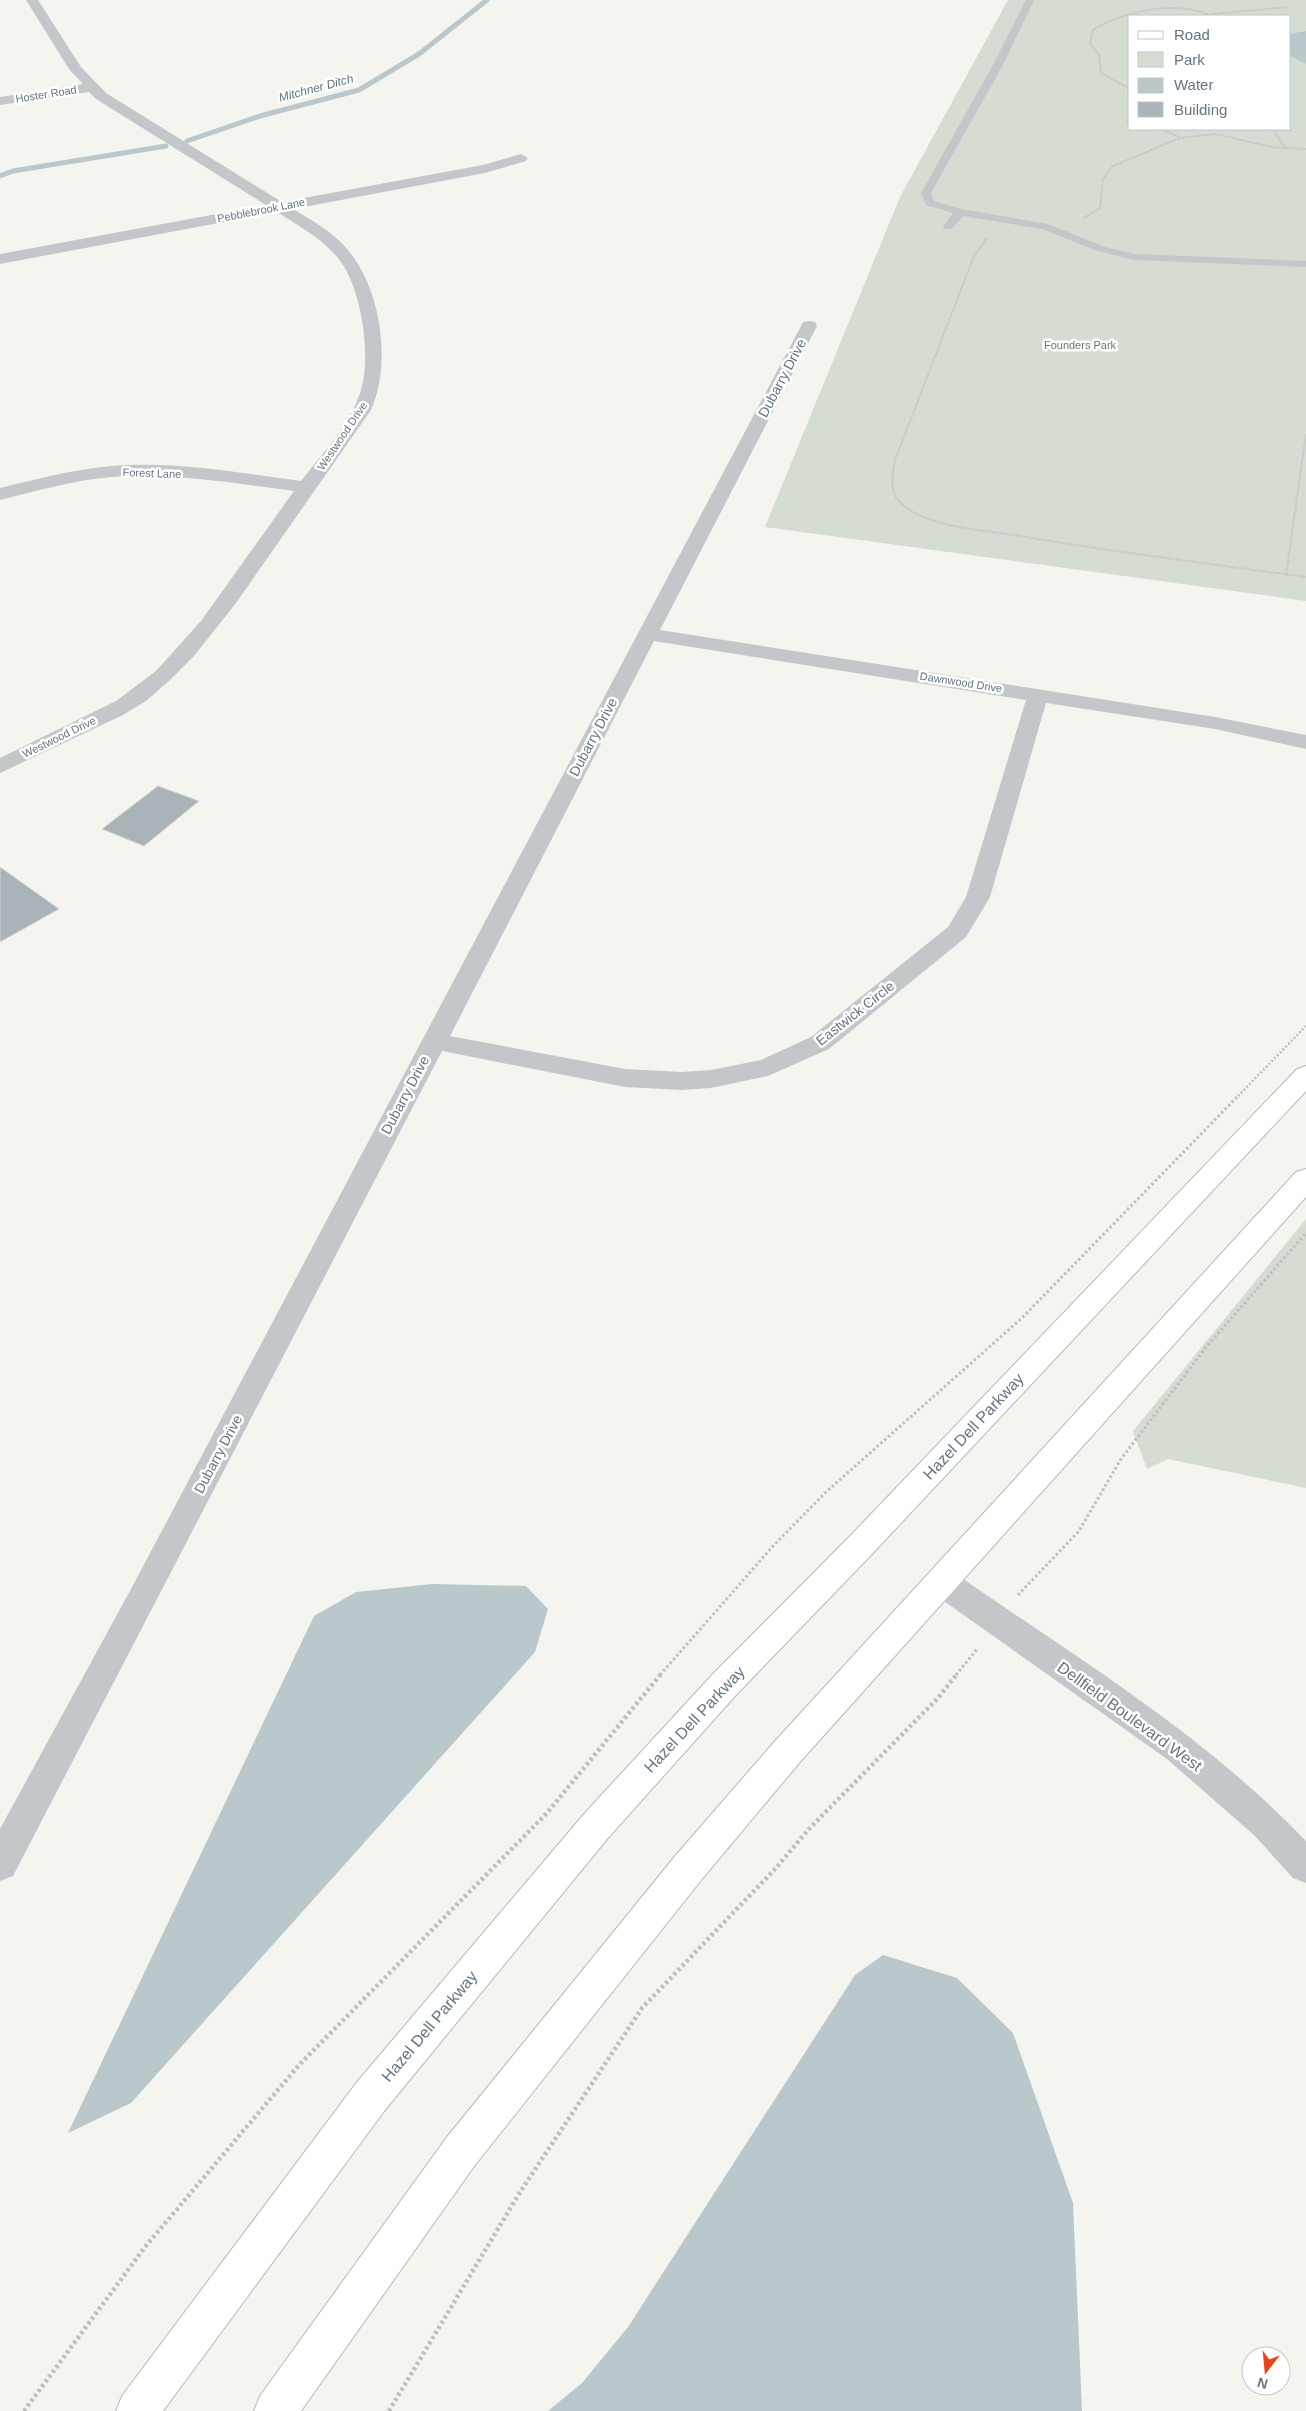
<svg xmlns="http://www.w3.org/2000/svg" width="1306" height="2411" font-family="Helvetica,sans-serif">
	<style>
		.green { fill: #d5dcd1; fill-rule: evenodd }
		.water { fill: #bac7cb }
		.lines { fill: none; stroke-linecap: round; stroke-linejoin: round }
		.stream { stroke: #bac7cb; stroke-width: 5 }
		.building { fill: #aab3b7; stroke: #d6d6d3 }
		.secondary-casing { stroke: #b3b9bd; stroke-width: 2 }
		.path-far3 { stroke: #bdbfc1; stroke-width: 2; stroke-dasharray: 1 1; stroke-linecap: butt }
		.path-far2 { stroke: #bdbfc1; stroke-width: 2.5; stroke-dasharray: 2 2; stroke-linecap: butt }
		.path-far1 { stroke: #bdbfc1; stroke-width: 3; stroke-dasharray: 2.5 2.5; stroke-linecap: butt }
		.path { stroke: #bdbfc1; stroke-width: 4.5; stroke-dasharray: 3 3; stroke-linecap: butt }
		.lane { fill: #c4c7ca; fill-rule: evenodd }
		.street { fill: #c4c7ca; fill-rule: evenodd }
		.secondary { fill: #fff; fill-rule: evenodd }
		.labels { text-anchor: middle; stroke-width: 5; stroke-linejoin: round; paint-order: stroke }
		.far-street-label { font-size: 11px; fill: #627583; stroke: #fff }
		.far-park-label { font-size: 11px; fill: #677a61; stroke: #fff }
		.far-water-label { font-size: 12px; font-style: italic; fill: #5d7880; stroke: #fff }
		.street-label { font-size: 14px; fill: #627583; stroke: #fff }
		.near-street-label { font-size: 16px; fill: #627583; stroke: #fff }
	</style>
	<rect width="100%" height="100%" fill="#f5f5f0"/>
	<!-- green -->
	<path class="green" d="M1008,0h298v601l-541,-74 135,-330zM1130,16h160v113h-160z
		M1306,1219v269l-138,-29 -21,10 -14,-38z"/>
	<!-- water -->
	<path class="water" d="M1306,31v33l-16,-8v-22z
		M432,1584l94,2 22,23 -13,43 -404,451 -63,30 246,-517 42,-24z
		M883,1955l74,23 56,55 60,170 9,208h-534l34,-28 46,-56 227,-352z"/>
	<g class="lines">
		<!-- stream -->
		<path class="stream" d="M187,141l73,-25 99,-26 60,-36 68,-54
			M0,176l13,-5 153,-25"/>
	</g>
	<!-- building -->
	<path class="building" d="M158,786l41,15 -55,45 -42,-17z
		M0,867l59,42 -59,33z"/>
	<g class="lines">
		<defs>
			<path id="secondary" d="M1306,1066v25l-433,462 -137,142 -128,143 -223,272 -222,301h-47l6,-15 235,-314 227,-268 128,-139 139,-140 446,-466z
				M1306,1169v28l-506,565 -98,117 -227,286 -174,246h-47l6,-15 187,-259 229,-282 100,-115 520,-568z"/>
		</defs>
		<!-- secondary casing -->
		<use href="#secondary" class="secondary-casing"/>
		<!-- path-far3 -->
		<path class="path-far3" d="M1211,14l78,-7
			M1130,89l-29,-16 -2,-18 -9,-12 3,-13c33,-20 83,-30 119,-14
			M1126,122h4
			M1160,129l20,8
			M1273,129l13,20
			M1084,218l16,-10 3,-29 10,-13 67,-28 36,-4 55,13 35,2
			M986,239l-12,17 -79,204c-3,14 -6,32 6,43 26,25 85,27 119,33 95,16 191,28 286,41
			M1286,575l20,-141"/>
		<!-- path-far2 -->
		<path class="path-far2" d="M1238,1096l68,-70"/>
		<!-- path-far1 -->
		<path class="path-far1" d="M1018,1595l61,-64 42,-72 86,-113 99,-113
			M660,1675l114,-130 52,-53 196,-174 217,-223
			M956,1675l22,-27"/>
		<!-- path -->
		<path class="path" d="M24,2411l121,-164 154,-182 248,-252 114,-139
			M389,2411l131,-219 122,-184 134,-140 32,-38 130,-132 19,-24"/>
		<!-- lane -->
		<path class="lane" d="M1026,0h8l-31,65 -72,128 3,8 27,8 87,15 57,23 30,7 171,7v6l-171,-7 -38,-9 -55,-22 -79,-13 -11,13h-8l-1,-2 10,-14 -27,-8 -5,-12 72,-128z"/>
		<!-- street -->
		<path class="street" d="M26,0h12l43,67 25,26 176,109 201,-37 38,-11 7,4 -2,3 -41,12 -192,36c20,12 40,23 55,41 33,39 44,114 23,160l-135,193 -42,53 -23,23 -25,22 -23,14 -123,58v-15l116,-57 40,-30 45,-50 93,-130c-61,-8 -121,-18 -182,-14 -38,3 -75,14 -112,23v-12c37,-9 74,-19 112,-22 63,-5 127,7 189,15 21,-27 46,-53 58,-85 14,-35 3,-109 -21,-138 -17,-20 -39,-32 -61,-46l-277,52v-10l266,-49 -170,-106 -7,-7 -89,13v-8l83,-13 -14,-15z
			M809,321l6,1 2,4 -157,304 555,87 91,18v14l-91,-20 -169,-26 -56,194 -24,40 -137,112 -61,27 -57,12 -29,2 -57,-3 -183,-36 -429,825 -13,5v-52l131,-240 670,-1263 2,-4zM654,641l372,59 -60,197 -18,30 -137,110 -50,23 -50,10 -29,2 -57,-3 -175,-33z
			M942,1568l11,4c122,85 250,161 353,269v42l-13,-5 -39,-43 -87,-76 -236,-167 -5,-10 5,-10z"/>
		<!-- secondary -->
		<use href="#secondary" class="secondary"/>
	</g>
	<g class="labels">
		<!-- far-street labels -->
		<g class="far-street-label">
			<text transform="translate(46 94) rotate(-9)" y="4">Hoster Road</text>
			<text transform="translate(261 210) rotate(-11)" y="4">Pebblebrook Lane</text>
			<text transform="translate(342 436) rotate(-56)" y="4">Westwood Drive</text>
			<text transform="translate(152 473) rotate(2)" y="4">Forest Lane</text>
			<text transform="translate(961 682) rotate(9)" y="4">Dawnwood Drive</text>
			<text transform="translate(59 737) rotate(-26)" y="4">Westwood Drive</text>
		</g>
		<!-- far-park labels -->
		<g class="far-park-label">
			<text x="1080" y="349">Founders Park</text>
		</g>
		<!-- far-water labels -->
		<g class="far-water-label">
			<text transform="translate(316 88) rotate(-15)" y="4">Mitchner Ditch</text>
		</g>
		<!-- street labels -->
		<g class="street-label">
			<text transform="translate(782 378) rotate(-62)" y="5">Dubarry Drive</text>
			<text transform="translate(593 737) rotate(-62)" y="5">Dubarry Drive</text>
			<text transform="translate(855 1013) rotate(-38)" y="5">Eastwick Circle</text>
			<text transform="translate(405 1095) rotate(-62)" y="5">Dubarry Drive</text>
			<text transform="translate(218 1454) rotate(-62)" y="5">Dubarry Drive</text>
		</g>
		<!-- near-street labels -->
		<g class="near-street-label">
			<text transform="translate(973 1426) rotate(-47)" y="6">Hazel Dell Parkway</text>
			<text transform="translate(1130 1716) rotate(36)" y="6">Dellfield Boulevard West</text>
			<text transform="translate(694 1719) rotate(-47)" y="6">Hazel Dell Parkway</text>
			<text transform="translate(429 2026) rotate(-50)" y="6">Hazel Dell Parkway</text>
		</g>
	</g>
	<!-- legend -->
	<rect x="1128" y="15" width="162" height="115" fill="#ffffff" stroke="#c0c8cd"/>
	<rect x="1138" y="31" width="25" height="8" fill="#ffffff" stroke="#c0c8cd"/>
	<text x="1174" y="40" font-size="15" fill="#627583">Road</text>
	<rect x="1138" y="52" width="25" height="15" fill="#d5dcd1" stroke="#c0c8cd"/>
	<text x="1174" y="65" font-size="15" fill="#627583">Park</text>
	<rect x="1138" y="78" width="25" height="15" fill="#bac7cb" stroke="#c0c8cd"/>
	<text x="1174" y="90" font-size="15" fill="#627583">Water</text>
	<rect x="1138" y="102" width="25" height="15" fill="#aab3b7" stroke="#c0c8cd"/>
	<text x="1174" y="115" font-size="15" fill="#627583">Building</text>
	<!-- north arrow -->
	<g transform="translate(1266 2371) rotate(196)"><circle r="24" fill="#ffffff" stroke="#c0c8cd"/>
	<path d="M0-4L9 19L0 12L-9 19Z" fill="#eb4419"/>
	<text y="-8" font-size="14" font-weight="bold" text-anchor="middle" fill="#627583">N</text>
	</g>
</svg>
